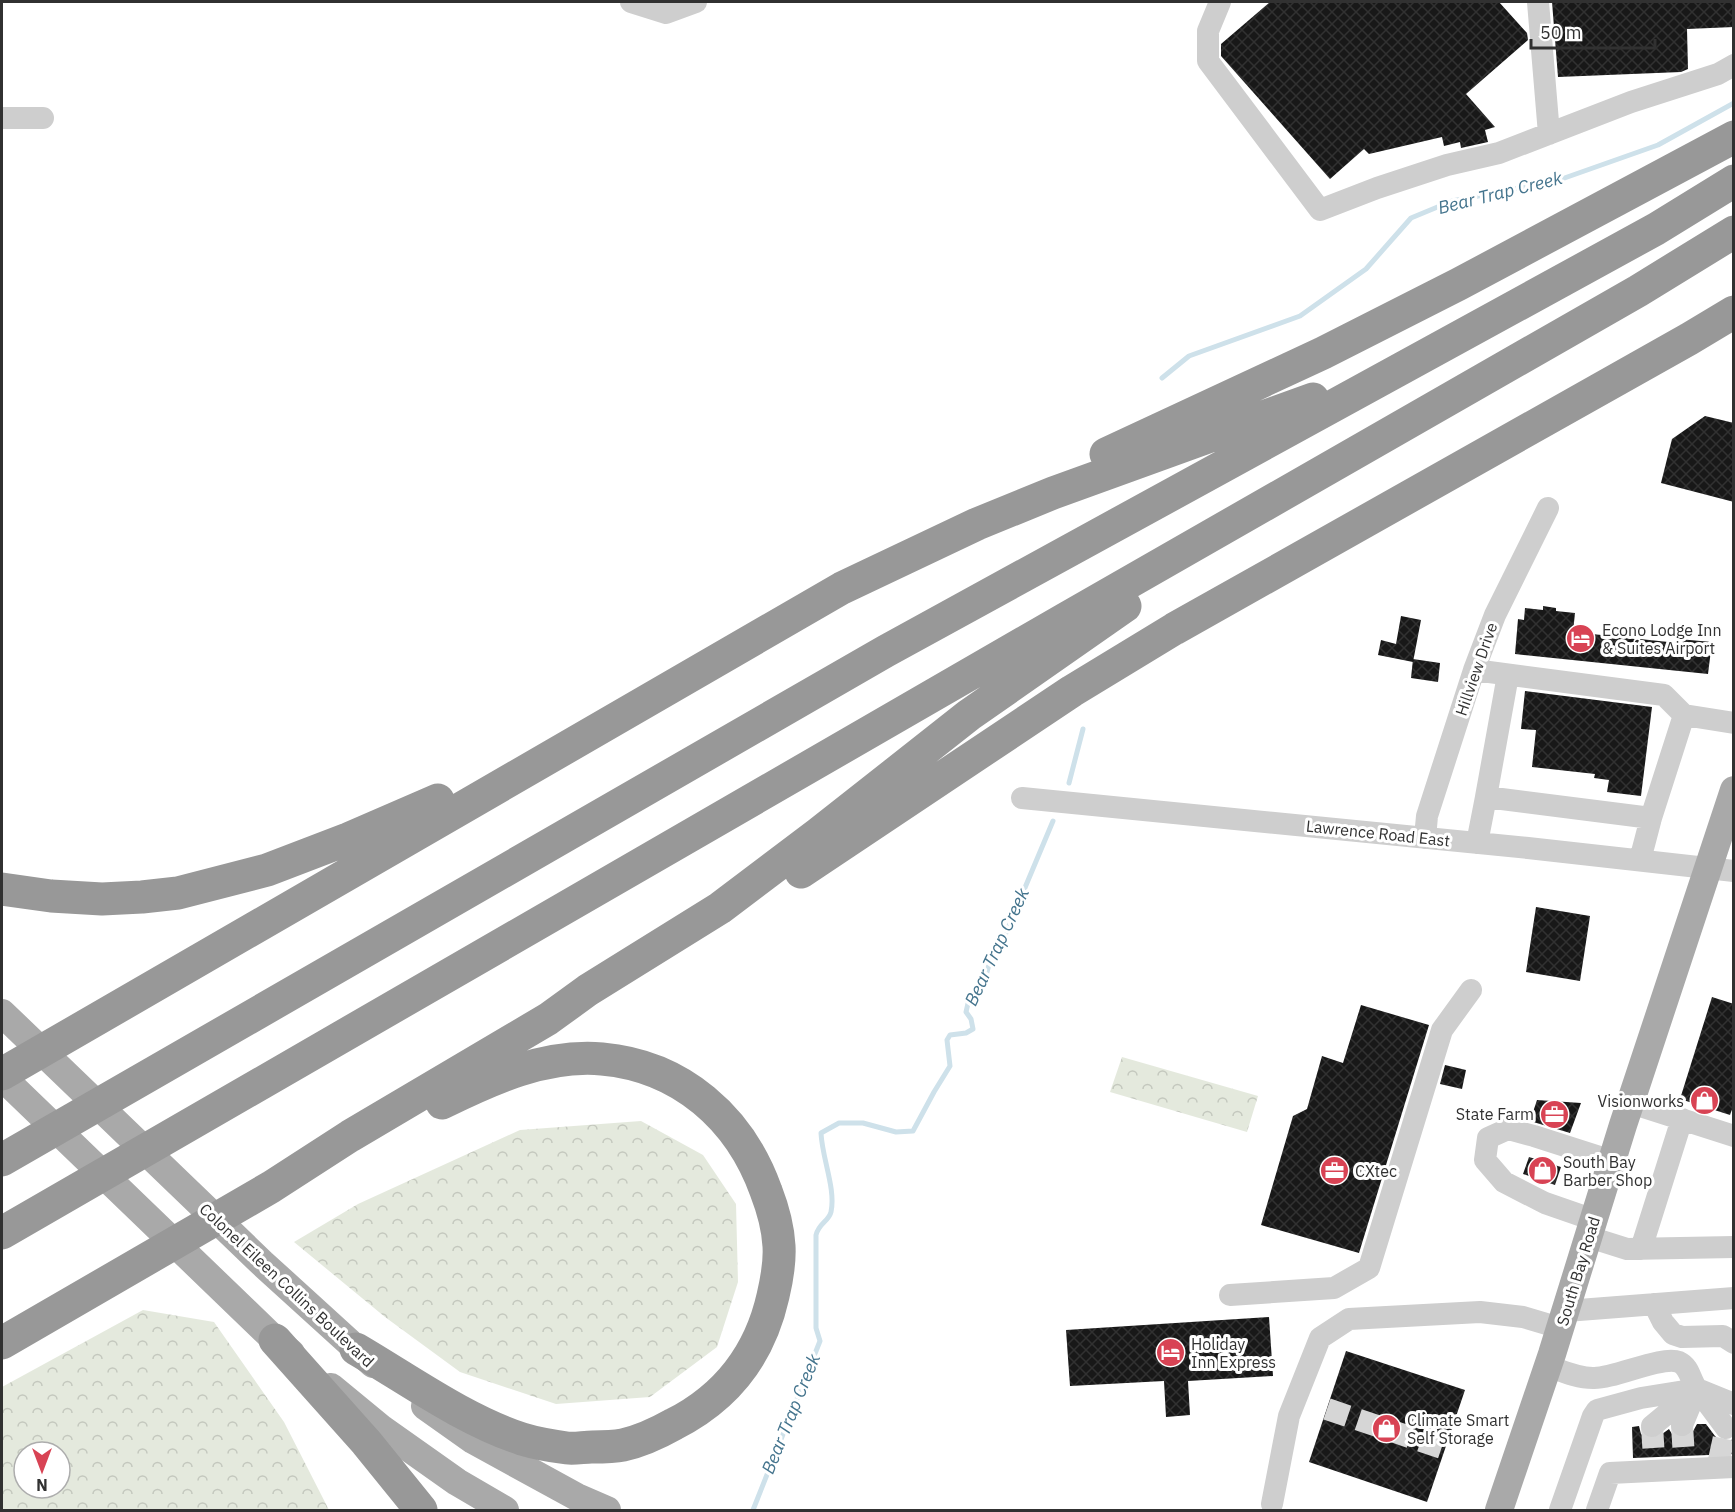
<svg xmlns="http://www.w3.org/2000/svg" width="1735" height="1512" font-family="'IBM Plex Sans',sans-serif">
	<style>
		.forest { fill: url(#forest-crowns); fill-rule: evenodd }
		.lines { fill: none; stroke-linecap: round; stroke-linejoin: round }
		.stream { stroke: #cee1ea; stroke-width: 5 }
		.building { fill: url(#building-cross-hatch) }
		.minor-tunnel { stroke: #d6d6d6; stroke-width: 22; stroke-dasharray: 22 11; stroke-linecap: butt }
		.minor { stroke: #cecece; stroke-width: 22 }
		.major { stroke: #a9a9a9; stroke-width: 28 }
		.highway { stroke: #989898; stroke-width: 33 }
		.labels { text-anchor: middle; stroke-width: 6; stroke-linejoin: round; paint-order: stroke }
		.poi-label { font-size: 16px; fill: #313131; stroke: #fff; text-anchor: start }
		.street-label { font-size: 16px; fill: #313131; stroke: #fff }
		.water-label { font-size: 18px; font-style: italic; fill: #44748d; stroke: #fff }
	</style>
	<defs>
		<pattern id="forest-crowns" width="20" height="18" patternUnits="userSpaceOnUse" patternTransform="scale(1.5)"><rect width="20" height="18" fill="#e4e9dd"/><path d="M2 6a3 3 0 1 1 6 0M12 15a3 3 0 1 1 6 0" fill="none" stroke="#c4c8be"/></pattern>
		<pattern id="building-cross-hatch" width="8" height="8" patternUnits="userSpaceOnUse" patternTransform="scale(1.5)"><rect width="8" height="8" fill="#181818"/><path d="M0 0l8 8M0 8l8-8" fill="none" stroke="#313131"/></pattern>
	</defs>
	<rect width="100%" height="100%" fill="#fff"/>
	<!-- forest -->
	<path class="forest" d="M1122,1057l136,39 -11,36 -137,-40z
		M641,1121l62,34 33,49 2,78 -21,65 -67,50 -94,7 -96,-32 -75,-55 -91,-75 64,-38 162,-74z
		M143,1310l71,12 70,100 45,88h-327v-123zM24,1452h36v36h-36z"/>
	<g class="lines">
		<!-- stream -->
		<path class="stream" d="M1162,378l27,-22 111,-40 66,-47 45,-51 41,-17 104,-20 102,-36 76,-42
			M1069,783l14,-54
			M753,1510l67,-169 -4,-13v-93c3,-12 13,-14 15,-23 5,-23 -9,-54 -10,-79l18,-10h24l33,9 17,-1 21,-39 16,-26 -3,-26 3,-5 16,-2 7,-4 -2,-10 -5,-7 3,-13c20,-14 15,-24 23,-43 2,-5 7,-11 11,-16l50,-119"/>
	</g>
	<!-- building -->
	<path class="building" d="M1270,2h229l28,31 1,7 -62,54 29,33 -10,3 3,12 -27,6 -1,-6 -16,4 -2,-9 -73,17 -5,-5 -34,30 -109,-123v-12z
		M1552,2h182v25l-47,2 1,40 -7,3 -123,5z
		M1705,416l29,7v79l-73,-19 11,-44z
		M1543,606l13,2v3l19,2 -2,19 105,11v-4l34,3 -4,32 -193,-20 3,-35 6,1 1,-12 18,2z
		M1401,616l20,4 -8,42 -35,-7 3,-15 15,4z
		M1413,659l27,4 -2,19 -27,-4z
		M1525,691l127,16 -11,89 -34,-4 2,-12 -15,-2 1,-4 -63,-7 4,-37 -15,-1z
		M1536,907l54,9 -10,65 -54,-9z
		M1712,997l22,7v100l-4,11 -50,-16z
		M1361,1005l68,20 -70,228 -98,-28 32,-109 14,-7 15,-53 21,7z
		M1445,1065l21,5 -4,19 -22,-5z
		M1537,1100l44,3 -11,30 -40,-12z
		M1529,1157l32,10 -6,18 -32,-11z
		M1269,1317l4,59 -85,5 2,34 -24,2 -2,-36 -94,5 -4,-56z
		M1346,1351l119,39 -38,112 -118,-40z
		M1697,1424h9l9,12 6,5h7l6,-2v15l-101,4 -1,-31 7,-1 2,8 7,5h7l14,-10 3,5 4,3 7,1 8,-3z"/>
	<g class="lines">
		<!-- minor-tunnel -->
		<path class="minor-tunnel" d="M1327,1409l118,40
			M1682,1425l2,32
			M1652,1426l2,32
			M1719,1460l7,-32"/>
		<!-- minor -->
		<path class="minor" d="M631,2l35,11 30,-11
			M1220,2l-12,29v30l112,149 57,-22 70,-23 52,-12 132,-51 87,-28 16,-9
			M1538,2l11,132
			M2,118h41
			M1474,670l190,25 20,20
			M1486,797l22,-122
			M1022,798l506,50 206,23
			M1425,838l2,-22 47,-146 21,-55 53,-107
			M1477,843l9,-46 165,21
			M1640,860l11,-42 33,-103 50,8
			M1631,1103l103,33
			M1594,1220l-49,-17 -41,-21 -19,-22 3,-22 20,-9 26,7 78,25
			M1589,1237l38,12 107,-2
			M1641,1249l41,-130
			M1230,1295l104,-7 35,-20 73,-238 29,-40
			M1654,1304l9,18 10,12 9,3 41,-1 11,7
			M1566,1311l168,-13
			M1548,1366c14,5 29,12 45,12 21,1 69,-23 86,-16 11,5 11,18 18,27 2,3 7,6 10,8
			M1682,1425l15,-36 29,39
			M1652,1426l41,-34
			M1272,1504l17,-88 31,-78 29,-19 131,-7 43,5 37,11
			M1560,1510l33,-94 4,-6 44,-12 56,-9 37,15
			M1597,1510l13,-37 124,-6"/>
		<!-- major -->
		<path class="major" d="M2,1013l260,250 111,101
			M2,1077l273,263 16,13
			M331,1387l51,42 75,53 48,28
			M425,1406l48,34 104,57 30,13
			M1499,1510l53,-156 71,-229 111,-335"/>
		<!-- highway -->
		<path class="highway" d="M1106,454l217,-101 136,-69 275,-147
			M801,872l271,-181 102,-62 515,-290 45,-27
			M2,889l49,7 51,3 40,-2 36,-4 89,-23 81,-31 90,-39
			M2,1074l840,-486 135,-64 76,-31 260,-94
			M2,1160l884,-509 770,-422 78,-48
			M2,1233l1063,-614 573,-328 96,-59
			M275,1340l91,102 55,68
			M2,1343l269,-156 79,-51 198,-117 40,-29 132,-82 98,-74 151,-119 156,-109
			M356,1349c53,31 108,71 166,90 13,4 30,7 45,9 8,1 17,-1 25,-1 10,0 21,0 31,-2 18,-4 35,-12 51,-21 53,-27 86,-70 99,-128 4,-17 7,-33 6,-50 -1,-19 -6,-37 -13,-55 -26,-73 -85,-125 -164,-132 -57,-5 -111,20 -160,44"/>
	</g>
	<!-- icons -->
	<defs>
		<symbol id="hotel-disc" viewBox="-11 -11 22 22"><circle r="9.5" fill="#d84354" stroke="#fff"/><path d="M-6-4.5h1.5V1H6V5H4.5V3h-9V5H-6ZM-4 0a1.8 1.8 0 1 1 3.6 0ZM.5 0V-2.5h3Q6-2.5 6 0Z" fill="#fff"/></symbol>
		<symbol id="shop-disc" viewBox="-11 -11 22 22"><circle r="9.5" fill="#d84354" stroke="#fff"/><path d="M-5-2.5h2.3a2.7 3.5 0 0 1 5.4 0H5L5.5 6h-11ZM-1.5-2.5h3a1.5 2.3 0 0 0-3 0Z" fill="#fff"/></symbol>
		<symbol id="office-disc" viewBox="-11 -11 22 22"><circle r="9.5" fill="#d84354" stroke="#fff"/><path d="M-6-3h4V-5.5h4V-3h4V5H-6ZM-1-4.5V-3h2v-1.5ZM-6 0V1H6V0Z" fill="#fff"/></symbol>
	</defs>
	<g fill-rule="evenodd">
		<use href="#hotel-disc" x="1564" y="622" width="33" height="33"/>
		<use href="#shop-disc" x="1688" y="1084" width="33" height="33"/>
		<use href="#office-disc" x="1538" y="1098" width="33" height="33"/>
		<use href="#office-disc" x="1318" y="1154" width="33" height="33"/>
		<use href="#shop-disc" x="1526" y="1154" width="33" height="33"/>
		<use href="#hotel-disc" x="1154" y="1336" width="33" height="33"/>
		<use href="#shop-disc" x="1370" y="1412" width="33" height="33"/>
	</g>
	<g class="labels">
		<!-- poi labels -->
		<g class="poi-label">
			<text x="1602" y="636">Econo Lodge Inn<tspan x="1602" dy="18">&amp; Suites Airport</tspan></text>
			<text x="1684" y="1107" text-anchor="end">Visionworks</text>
			<text x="1534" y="1120" text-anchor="end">State Farm</text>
			<text x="1563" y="1168">South Bay<tspan x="1563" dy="18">Barber Shop</tspan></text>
			<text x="1355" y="1177">CXtec</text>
			<text x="1191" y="1350">Holiday<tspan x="1191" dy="18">Inn Express</tspan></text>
			<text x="1407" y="1426">Climate Smart<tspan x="1407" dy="18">Self Storage</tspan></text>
		</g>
		<!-- street labels -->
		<g class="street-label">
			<text transform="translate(1476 669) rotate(-71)" y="6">Hillview Drive</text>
			<text transform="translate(1378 833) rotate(6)" y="6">Lawrence Road East</text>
			<text transform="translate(1578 1271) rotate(-73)" y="6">South Bay Road</text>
			<text transform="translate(287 1285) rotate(43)" y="6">Colonel Eileen Collins Boulevard</text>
		</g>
		<!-- water labels -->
		<g class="water-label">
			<text transform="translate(1500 193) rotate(-14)" y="6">Bear Trap Creek</text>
			<text transform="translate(997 947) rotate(-65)" y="6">Bear Trap Creek</text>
			<text transform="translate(791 1414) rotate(-68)" y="6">Bear Trap Creek</text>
		</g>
	</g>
	<!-- border -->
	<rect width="1735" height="1512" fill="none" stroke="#313131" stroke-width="6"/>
	<!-- north arrow -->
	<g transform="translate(42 1470) rotate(180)"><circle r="28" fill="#ffffff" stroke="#adadad" stroke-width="1.5"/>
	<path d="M0-4.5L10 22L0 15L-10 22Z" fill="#d84354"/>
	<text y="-9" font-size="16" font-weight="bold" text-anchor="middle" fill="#313131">N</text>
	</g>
	<!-- scale -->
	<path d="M1531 39v9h124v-9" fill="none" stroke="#313131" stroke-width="3"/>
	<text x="1540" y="39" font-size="18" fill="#313131" stroke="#ffffff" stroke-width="4.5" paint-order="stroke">50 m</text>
</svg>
